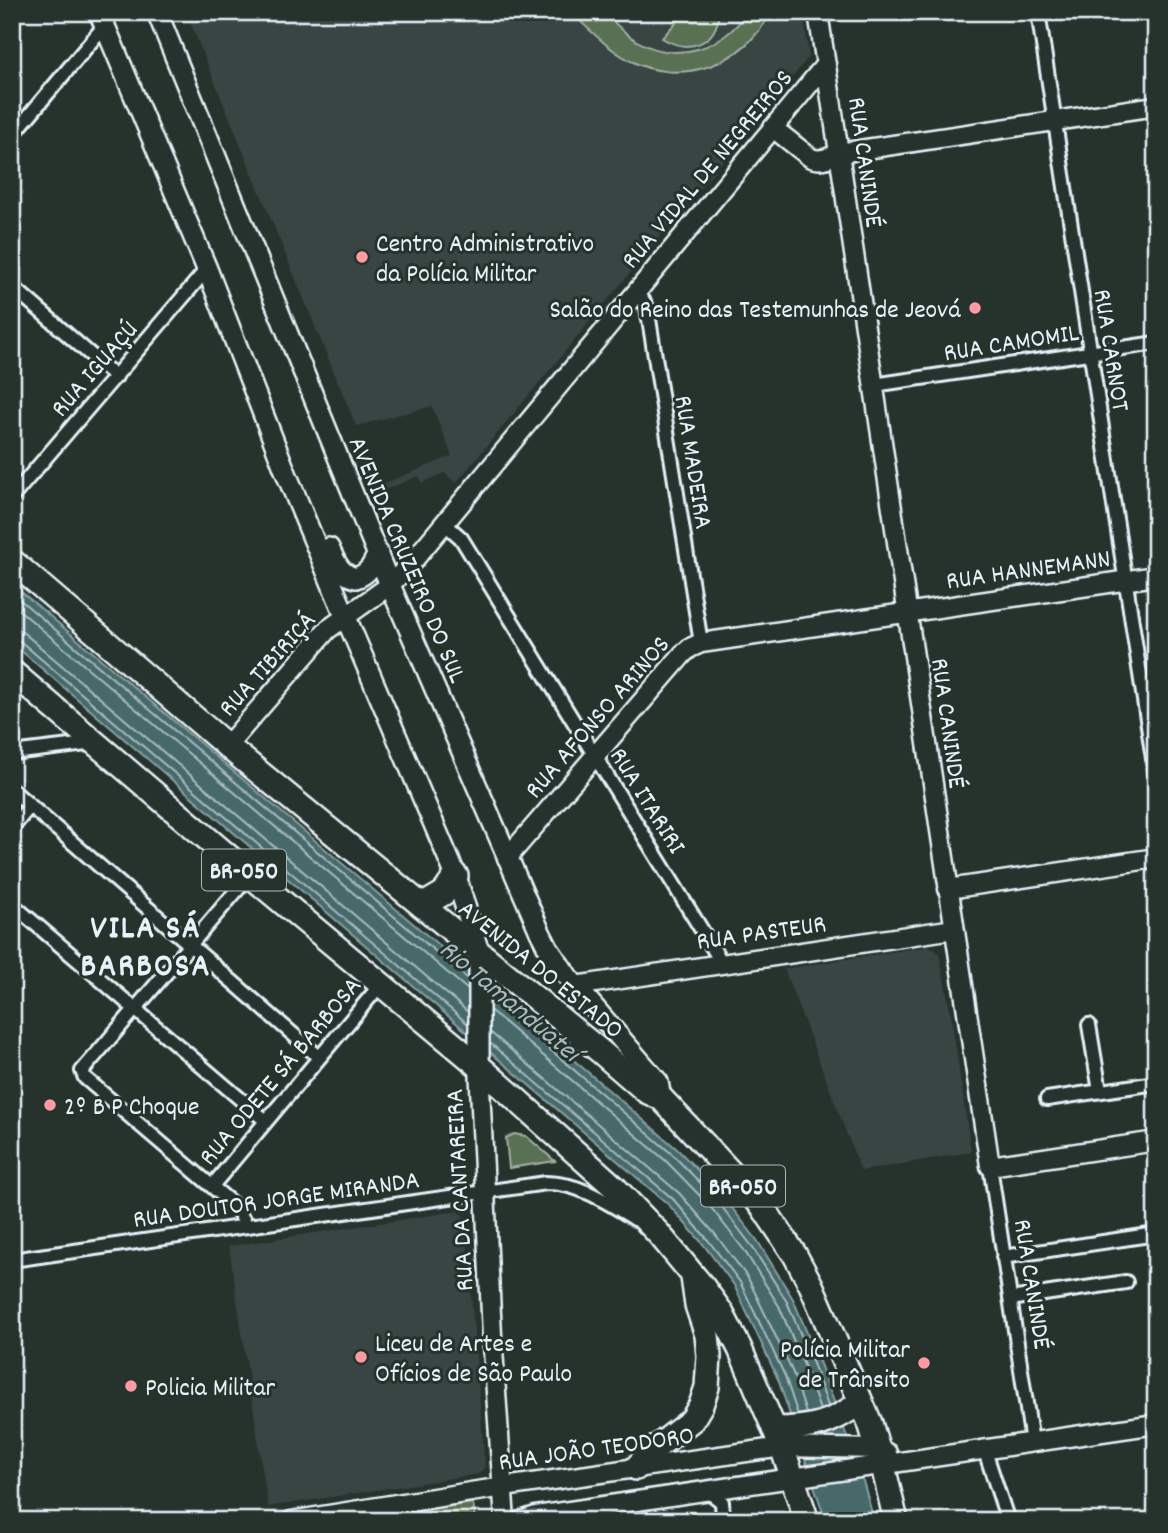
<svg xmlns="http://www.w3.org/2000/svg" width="1168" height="1533" font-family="Dekko,sans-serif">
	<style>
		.built { fill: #374443 }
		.green { fill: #5a6f52; stroke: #a1b0a5; stroke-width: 2 }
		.water { fill: #46696b; stroke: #879fa3; stroke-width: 2 }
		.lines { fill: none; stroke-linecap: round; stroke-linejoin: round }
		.shore { stroke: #a7bbc0; stroke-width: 2 }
		.street-casing { stroke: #e8f1f8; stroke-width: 18 }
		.secondary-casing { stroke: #e8f1f8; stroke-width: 23 }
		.primary-casing { stroke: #e8f1f8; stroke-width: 24 }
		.highway-casing { stroke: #e8f1f8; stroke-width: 28 }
		.street { stroke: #26332d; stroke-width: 12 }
		.secondary { stroke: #26332d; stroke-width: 18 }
		.primary { stroke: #26332d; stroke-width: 19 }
		.highway { stroke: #26332d; stroke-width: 23 }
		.poi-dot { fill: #ff9aa2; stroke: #26332d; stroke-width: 2.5 }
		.labels { text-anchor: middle; stroke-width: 6; stroke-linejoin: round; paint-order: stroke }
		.shield { fill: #26332d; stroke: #aeb8bb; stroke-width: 2 }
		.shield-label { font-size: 24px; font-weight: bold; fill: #e8f1f8 }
		.street-label { font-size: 26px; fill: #e8f1f8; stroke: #26332d }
		.poi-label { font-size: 26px; fill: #e8f1f8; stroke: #26332d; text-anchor: start }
		.water-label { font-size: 28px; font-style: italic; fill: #a7bbc0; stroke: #26332d }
		.district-label { font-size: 33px; font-weight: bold; letter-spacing: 2px; fill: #e8f1f8; stroke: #26332d }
	</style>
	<rect width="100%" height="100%" fill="#26332d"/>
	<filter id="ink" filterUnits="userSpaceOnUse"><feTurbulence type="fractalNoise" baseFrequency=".0143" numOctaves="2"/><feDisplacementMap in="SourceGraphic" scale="14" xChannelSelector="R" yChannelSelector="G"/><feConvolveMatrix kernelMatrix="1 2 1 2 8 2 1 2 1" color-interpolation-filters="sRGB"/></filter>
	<g filter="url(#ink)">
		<!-- built -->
		<path class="built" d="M186,12h617l6,45 -353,426 -12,-10 -22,10 -3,-7 -37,15 -2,-6 72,-29 -20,-50 -76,20z
			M930,946l9,7 12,62 20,137 -110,19 -77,-202z
			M458,1211l7,7 20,249 -6,7 -211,33 -39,-261z"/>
		<!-- green -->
		<path class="green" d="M570,12h33c11,10 21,21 34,29 39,23 86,8 110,-29h24c-26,52 -90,76 -142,48 -22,-12 -40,-31 -59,-48z
			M687,12h32c-2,33 -31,42 -57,26l17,-19z
			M514,1134l12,2 29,25 -46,7 -3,-30z
			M473,1503l2,16 -15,2h-109z"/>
		<!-- water -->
		<path class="water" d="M12,584l514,435 151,130 44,45 36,46 36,59 27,65 42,113 12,44h-48l-48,-142 -44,-94 -31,-41 -34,-39 -657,-562z"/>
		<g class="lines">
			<!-- shore -->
			<path class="shore" d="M12,593l456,386
				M12,604l456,386
				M12,630h7l6,4 443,378
				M12,639l8,2 448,383
				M490,998l182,156 44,45 35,46 36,57 27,64 14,40
				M490,1010l176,151 43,44 35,45 35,56 27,64 14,40
				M490,1032l189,161 36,41 33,44 45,95 13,40
				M490,1043l183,156 35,41 32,42 45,94 13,39"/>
			<defs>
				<path id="street" d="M1038,12l118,766
					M12,136l93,-111
					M12,286l104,91
					M638,292l9,15 54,336
					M874,385l282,-42
					M12,497l195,-228
					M444,523l17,15 261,425
					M12,753l83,-10
					M12,790l307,267
					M12,828l18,-22
					M12,904l254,217
					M1089,1025l11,66
					M1047,1099l109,-16
					M990,1166l42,276
					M212,1186l169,-202
					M247,1226l-11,-19 -151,-129 -3,-7 168,-196
					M1003,1257l153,-23
					M12,1260l534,-77c33,0 61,19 89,36
					M1010,1299l116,-17
					M984,1448l24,73
					M708,1491l14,11 1,19"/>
				<path id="secondary" d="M818,12l172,1154 166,-25
					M773,128l38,30c11,4 19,-1 28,-5l317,-47
					M227,746l100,-116 63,-45 23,-24 413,-497
					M507,858l176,-204 7,-6 11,-5 455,-67
					M948,889l208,-31
					M575,986l379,-57
					M479,1066l13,269 13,186
					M291,1521l186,-30 305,-44 96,2 9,4
					M521,1521l15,-5 620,-92"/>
				<path id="primary" d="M99,12l108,257 79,204 50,121 120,282 23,76v114
					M157,12l233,573 150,347 8,16 20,29 90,105 3,16
					M329,548c7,14 10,26 27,30 13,-4 17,-14 22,-25"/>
				<path id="highway" d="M12,561l215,185 374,306 45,39 15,7 101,108 33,49 16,30 59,138 13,43 13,55
					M12,672l238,203 229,191 134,120 46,48 44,53 18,25 19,37 42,98 25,74
					M422,906l22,-13 12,-17
					M774,1429c37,0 57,-5 87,-27
					M636,1468l17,-18 39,-30 9,-15 6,-18 2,-31 -2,-21 -10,-30 -4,-28"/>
			</defs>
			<!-- street casing -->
			<use href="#street" class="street-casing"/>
			<!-- secondary casing -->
			<use href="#secondary" class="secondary-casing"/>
			<!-- primary casing -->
			<use href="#primary" class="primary-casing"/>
			<!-- highway casing -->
			<use href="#highway" class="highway-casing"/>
			<!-- street -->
			<use href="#street" class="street"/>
			<!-- secondary -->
			<use href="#secondary" class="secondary"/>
			<!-- primary -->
			<use href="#primary" class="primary"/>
			<!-- highway -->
			<use href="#highway" class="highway"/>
		</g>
	</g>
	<!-- markers -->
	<g class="poi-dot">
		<circle cx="362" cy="257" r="7"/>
		<circle cx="975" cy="308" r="7"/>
		<circle cx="50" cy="1105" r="7"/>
		<circle cx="361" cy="1357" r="7"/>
		<circle cx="924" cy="1363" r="7"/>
		<circle cx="131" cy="1386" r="7"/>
	</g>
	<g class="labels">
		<!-- shield labels -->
		<g class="shield">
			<rect x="202" y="849.5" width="84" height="41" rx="5"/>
			<rect x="701" y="1165.5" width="84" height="41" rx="5"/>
		</g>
		<g class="shield-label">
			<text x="244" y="878">BR-050</text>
			<text x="743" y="1194">BR-050</text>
		</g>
		<!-- street labels -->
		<g class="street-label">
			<text transform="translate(867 162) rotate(82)" y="9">RUA CANINDÉ</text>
			<text transform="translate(706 168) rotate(-50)" y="9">RUA VIDAL DE NEGREIROS</text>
			<text transform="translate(1011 341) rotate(-9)" y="9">RUA CAMOMIL</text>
			<text transform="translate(1113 350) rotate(81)" y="9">RUA CARNOT</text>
			<text transform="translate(93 368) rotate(-49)" y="9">RUA IGUAÇÚ</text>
			<text transform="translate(695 462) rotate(81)" y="9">RUA MADEIRA</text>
			<text transform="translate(409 559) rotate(67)" y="9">AVENIDA CRUZEIRO DO SUL</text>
			<text transform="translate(1028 568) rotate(-8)" y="9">RUA HANNEMANN</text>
			<text transform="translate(266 663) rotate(-48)" y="9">RUA TIBIRIÇÁ</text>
			<text transform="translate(596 716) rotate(-49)" y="9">RUA AFONSO ARINOS</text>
			<text transform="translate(950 723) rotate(82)" y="9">RUA CANINDÉ</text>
			<text transform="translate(649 800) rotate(58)" y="9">RUA ITARIRI</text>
			<text transform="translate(761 931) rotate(-8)" y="9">RUA PASTEUR</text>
			<text transform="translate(542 968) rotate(39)" y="9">AVENIDA DO ESTADO</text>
			<text transform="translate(279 1070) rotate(-50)" y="9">RUA ODETE SÁ BARBOSA</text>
			<text transform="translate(458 1190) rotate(-93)" y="9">RUA DA CANTAREIRA</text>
			<text transform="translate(276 1198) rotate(-8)" y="9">RUA DOUTOR JORGE MIRANDA</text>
			<text transform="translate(1034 1284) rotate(81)" y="9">RUA CANINDÉ</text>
			<text transform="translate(596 1447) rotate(-8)" y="9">RUA JOÃO TEODORO</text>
		</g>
		<!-- poi labels -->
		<g class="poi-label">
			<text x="376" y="251">Centro Administrativo<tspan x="376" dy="30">da Polícia Militar</tspan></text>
			<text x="961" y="317" text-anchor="end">Salão do Reino das Testemunhas de Jeová</text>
			<text x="64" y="1114">2º B P Choque</text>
			<text x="375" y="1351">Liceu de Artes e<tspan x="375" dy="30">Ofícios de São Paulo</tspan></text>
			<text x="910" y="1357" text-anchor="end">Polícia Militar<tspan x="910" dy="30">de Trânsito</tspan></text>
			<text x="145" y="1395">Policia Militar</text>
		</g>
		<!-- water labels -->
		<g class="water-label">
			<text transform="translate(511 999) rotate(40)" y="10">Rio Tamanduateí</text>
		</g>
		<!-- district labels -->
		<g class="district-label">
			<text x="146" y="937">VILA SÁ<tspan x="146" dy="38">BARBOSA</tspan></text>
		</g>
	</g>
	<!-- margin -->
	<rect width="1168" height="1533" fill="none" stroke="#26332d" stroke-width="42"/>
	<rect x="21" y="21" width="1126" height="1491" fill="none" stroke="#e8f1f8" stroke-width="2.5" filter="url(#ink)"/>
</svg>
